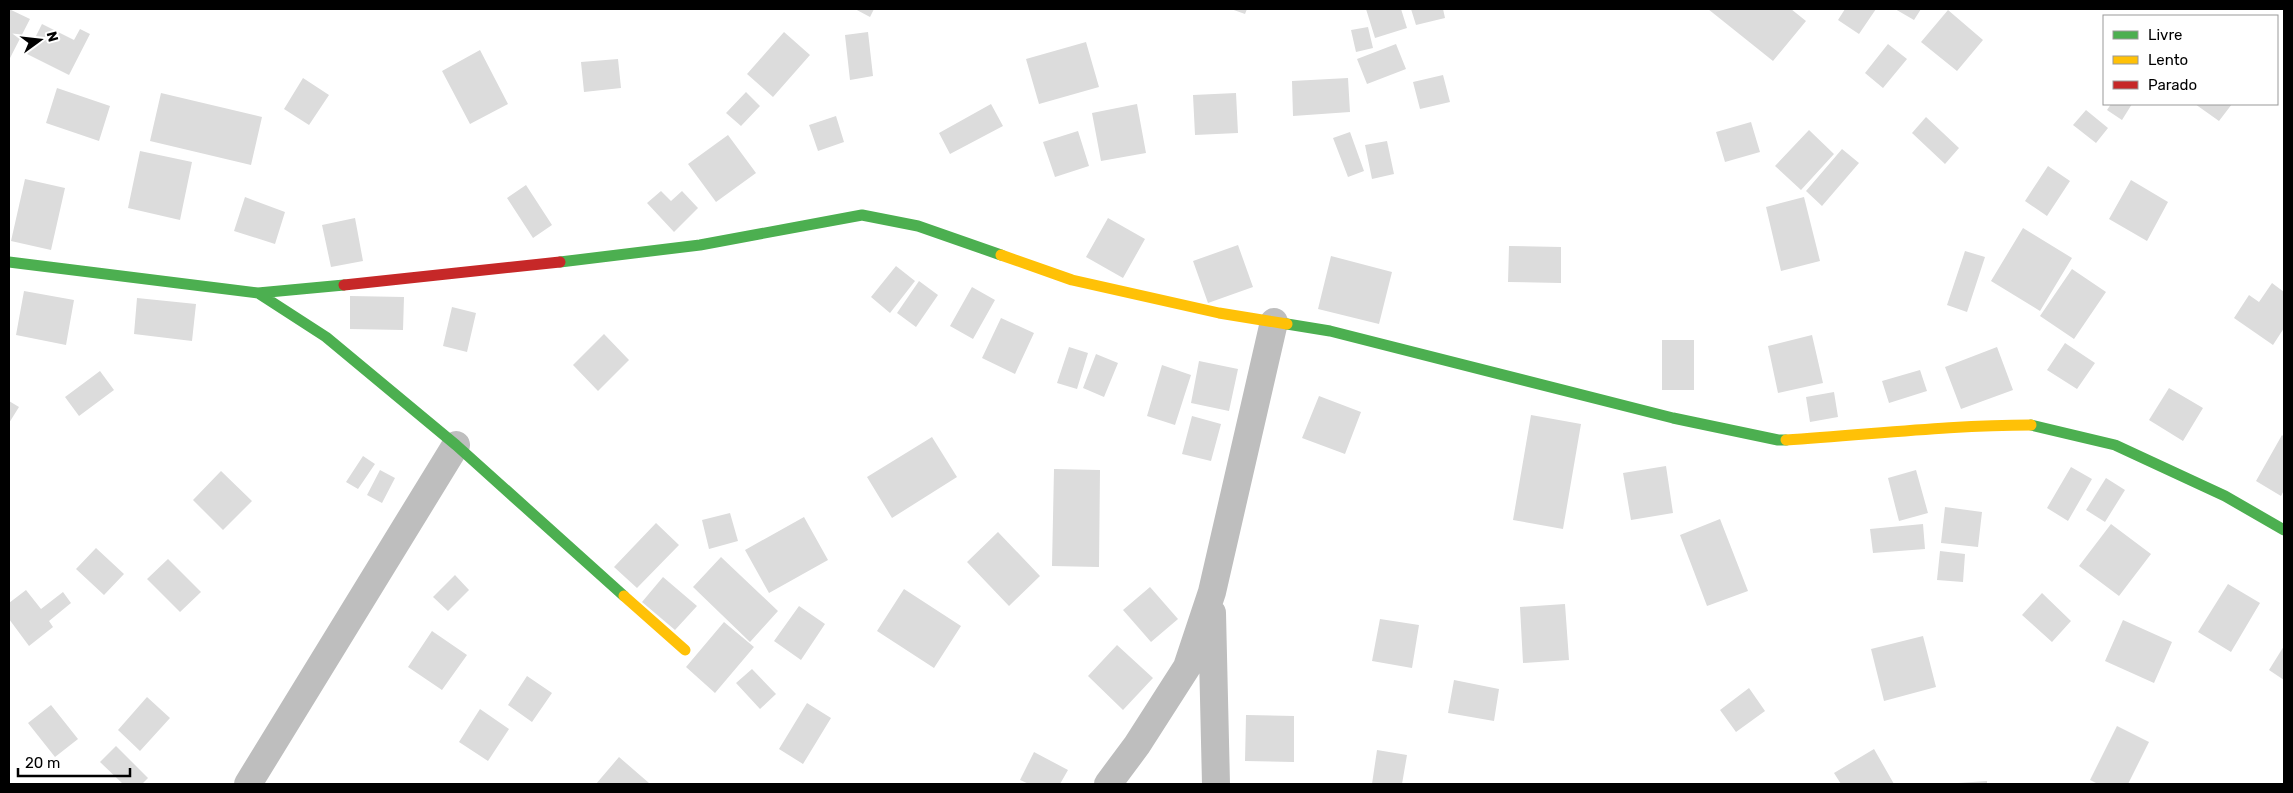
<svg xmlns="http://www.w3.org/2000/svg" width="2293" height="793" font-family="Rubik,sans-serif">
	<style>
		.building { fill: #dcdcdc }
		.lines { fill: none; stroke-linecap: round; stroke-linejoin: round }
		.street { stroke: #bebebe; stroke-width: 28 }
		.fast { stroke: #4caf50; stroke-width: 11 }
		.slow { stroke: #ffc107; stroke-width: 11 }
		.jam { stroke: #c62828; stroke-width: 11 }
	</style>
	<rect width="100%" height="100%" fill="#fff"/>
	<!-- building -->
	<path class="building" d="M9,9l21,10 -21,41z
		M855,9h19l-4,8z
		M1231,9h16l-2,5z
		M1366,9h35l6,19 -32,10z
		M1411,9h32l2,9 -29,7z
		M1708,9h83l15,12 -33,40z
		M1845,9h31l-17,25 -21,-14z
		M1895,9h26l-7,11z
		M1948,10l35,30 -26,31 -36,-29z
		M42,24l32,16 6,-11 10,5 -21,41 -42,-21z
		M1368,27l5,21 -17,4 -5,-22z
		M784,32l26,23 -37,42 -26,-23z
		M868,32l5,44 -23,4 -5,-45z
		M1086,42l13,45 -60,17 -13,-45z
		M1396,44l10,25 -39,15 -10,-25z
		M1888,44l19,15 -24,29 -18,-15z
		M480,50l28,54 -38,20 -28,-53z
		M618,59l3,29 -37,4 -3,-30z
		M1443,75l7,27 -30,7 -7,-27z
		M303,78l26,17 -20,30 -25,-16z
		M1348,78l2,34 -57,4 -1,-35z
		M57,88l53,18 -11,35 -53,-18z
		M746,92l14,14 -19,20 -15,-13z
		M161,93l101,24 -11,48 -101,-24z
		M1236,93l2,40 -43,2 -2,-40z
		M991,104l12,22 -53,28 -11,-21z
		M1137,104l9,49 -45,8 -9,-48z
		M2111,104h21l-10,16 -15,-10z
		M2195,104h37l-13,17z
		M2086,110l22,18 -12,15 -23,-18z
		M836,116l8,26 -26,9 -9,-26z
		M1926,117l33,31 -14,16 -33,-31z
		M1751,122l9,30 -35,10 -9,-30z
		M1809,130l25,24 -33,36 -26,-24z
		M1078,131l11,35 -34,11 -12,-35z
		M1350,132l14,39 -16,6 -15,-39z
		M728,135l28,38 -40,29 -28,-38z
		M1387,141l7,33 -22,5 -7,-34z
		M1842,149l17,14 -37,43 -16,-15z
		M140,151l52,11 -12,58 -52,-12z
		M2048,166l22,15 -23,35 -22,-15z
		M25,179l40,9 -14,62 -40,-9z
		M2131,180l37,22 -21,39 -38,-22z
		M526,185l26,40 -19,13 -26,-40z
		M661,191l10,10 11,-10 16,17 -24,24 -27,-29z
		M245,197l40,15 -10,32 -41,-13z
		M1804,197l16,64 -39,10 -15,-64z
		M355,218l8,43 -32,6 -9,-42z
		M1108,218l37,21 -22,39 -37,-21z
		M2023,228l49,30 -32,53 -49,-30z
		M1238,245l15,42 -45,16 -15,-42z
		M1509,246l52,1v36l-53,-1z
		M1965,251l20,6 -18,55 -20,-7z
		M1331,256l61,16 -13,52 -61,-15z
		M896,266l19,15 -25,32 -19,-16z
		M2072,269l34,23 -32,47 -34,-23z
		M919,281l19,14 -22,32 -19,-14z
		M2272,283l12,9v36l-11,17 -39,-27 15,-23 10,7z
		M972,287l23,13 -22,39 -23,-13z
		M24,291l50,9 -8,45 -50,-10z
		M350,296l54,1 -1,33 -53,-1z
		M137,298l59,6 -4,37 -58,-7z
		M452,307l24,6 -9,39 -24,-6z
		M1001,318l33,15 -19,41 -33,-16z
		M604,334l25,26 -31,31 -25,-26z
		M1812,335l11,48 -45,10 -10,-47z
		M1662,340h32v50h-32z
		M2065,343l30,20 -18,26 -30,-19z
		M1069,347l19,6 -11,36 -20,-6z
		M1997,347l16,43 -52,19 -16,-42z
		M1096,354l22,9 -14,34 -21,-9z
		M1199,361l39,8 -9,42 -38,-8z
		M1162,365l29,10 -16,50 -28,-9z
		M1920,370l7,21 -38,12 -7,-22z
		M100,371l14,19 -35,26 -14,-19z
		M2169,388l34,20 -20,33 -34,-21z
		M1834,392l4,25 -28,5 -4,-25z
		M1319,396l42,16 -16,42 -43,-16z
		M9,401l10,6 -10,16z
		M1531,415l50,9 -18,105 -50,-9z
		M1192,416l29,8 -10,37 -29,-7z
		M2282,435l2,2v53l-3,6 -25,-15z
		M932,437l25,40 -65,41 -25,-41z
		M363,456l12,8 -17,25 -12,-7z
		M1666,466l7,47 -42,7 -8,-47z
		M2071,467l21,12 -24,42 -21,-13z
		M1054,469l46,1 -1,97 -47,-1z
		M380,470l15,8 -13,25 -15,-8z
		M1916,470l12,43 -29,8 -11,-43z
		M221,471l31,30 -29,29 -30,-30z
		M2106,478l19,12 -20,32 -19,-12z
		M1945,507l37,5 -4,35 -37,-4z
		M730,513l8,28 -29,8 -7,-29z
		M804,517l24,43 -59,33 -24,-43z
		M1720,519l28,72 -41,15 -27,-71z
		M656,523l23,22 -42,43 -23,-21z
		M1923,524l2,25 -52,4 -3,-24z
		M2111,524l40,30 -32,42 -40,-30z
		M998,532l42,44 -31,30 -42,-44z
		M96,548l28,26 -20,21 -28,-26z
		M1940,551l25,3 -2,28 -26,-2z
		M721,557l57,54 -28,31 -57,-55z
		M168,559l33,33 -21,20 -33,-33z
		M455,575l14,15 -21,21 -15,-14z
		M663,577l34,29 -22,24 -33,-28z
		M2228,584l32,19 -29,49 -33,-20z
		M1150,587l28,32 -27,23 -28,-32z
		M904,589l57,37 -27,42 -57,-37z
		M26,590l15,19 22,-17 8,11 -22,18 4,6 -24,19 -20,-27v-16z
		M2042,593l29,28 -19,21 -30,-27z
		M1565,604l4,56 -46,3 -3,-56z
		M799,606l26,18 -24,36 -27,-19z
		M1380,619l39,6 -7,43 -40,-7z
		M2123,620l49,22 -18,41 -49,-22z
		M724,622l30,25 -39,46 -29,-26z
		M432,631l35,24 -25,35 -34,-23z
		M1923,636l13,51 -52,14 -13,-52z
		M1117,645l36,33 -30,32 -35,-34z
		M2284,646v34l-15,-10z
		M752,669l24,25 -16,15 -24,-26z
		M527,676l25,17 -20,29 -24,-17z
		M1454,680l45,9 -5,32 -46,-8z
		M1749,688l16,23 -29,21 -16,-22z
		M147,697l23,21 -30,33 -22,-21z
		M807,703l24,15 -28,46 -24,-15z
		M51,705l27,34 -23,18 -27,-34z
		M480,709l29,20 -21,32 -29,-19z
		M1246,715l48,1v46l-49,-1z
		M2117,726l32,16 -21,42h-30l-8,-4z
		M116,746l32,32 -6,6h-19l-23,-22z
		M1874,749l20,35h-53l-7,-11z
		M1377,750l30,5 -5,29h-30z
		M1034,752l34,18 -8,14h-31l-9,-4z
		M619,757l30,26 -2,1h-51z
		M1987,781v3h-28l-1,-1z"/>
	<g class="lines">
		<!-- street -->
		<path class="street" d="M1212,613l4,171
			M248,784l208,-339
			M1108,784l29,-39 50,-78 25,-75 62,-270"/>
		<!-- fast -->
		<path class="fast" d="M9,262l249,31 86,-8
			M560,262l140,-17 162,-30 56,11 83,29
			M258,293l68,44 130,108 168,151
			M1287,324l43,7 343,87 105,22h8
			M2031,425l84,20 110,51 59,34"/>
		<!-- slow -->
		<path class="slow" d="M1001,255l71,25 147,33 68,11
			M1786,440c82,-5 163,-15 245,-15
			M624,596l61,54"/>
		<!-- jam -->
		<path class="jam" d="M344,285l216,-23"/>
	</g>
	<!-- border -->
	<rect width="2293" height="793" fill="none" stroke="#000000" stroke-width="20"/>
	<!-- legend -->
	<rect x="2103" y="15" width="175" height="90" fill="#ffffff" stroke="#999999"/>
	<rect x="2113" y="31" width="25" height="8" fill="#4caf50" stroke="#999999"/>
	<text x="2148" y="40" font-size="15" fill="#000000">Livre</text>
	<rect x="2113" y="56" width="25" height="8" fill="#ffc107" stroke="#999999"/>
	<text x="2148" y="65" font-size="15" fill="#000000">Lento</text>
	<rect x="2113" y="81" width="25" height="8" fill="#c62828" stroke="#999999"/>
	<text x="2148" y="90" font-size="15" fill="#000000">Parado</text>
	<!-- north arrow -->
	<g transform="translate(40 40) rotate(75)" stroke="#ffffff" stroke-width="4" paint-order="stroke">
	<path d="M0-4L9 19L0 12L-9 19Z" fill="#000000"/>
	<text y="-8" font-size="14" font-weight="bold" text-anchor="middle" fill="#000000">N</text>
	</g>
	<!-- scale -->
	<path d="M18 768v8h112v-8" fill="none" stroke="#000000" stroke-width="2.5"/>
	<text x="25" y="768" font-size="15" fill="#000000" stroke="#ffffff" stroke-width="4" paint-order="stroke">20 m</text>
</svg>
